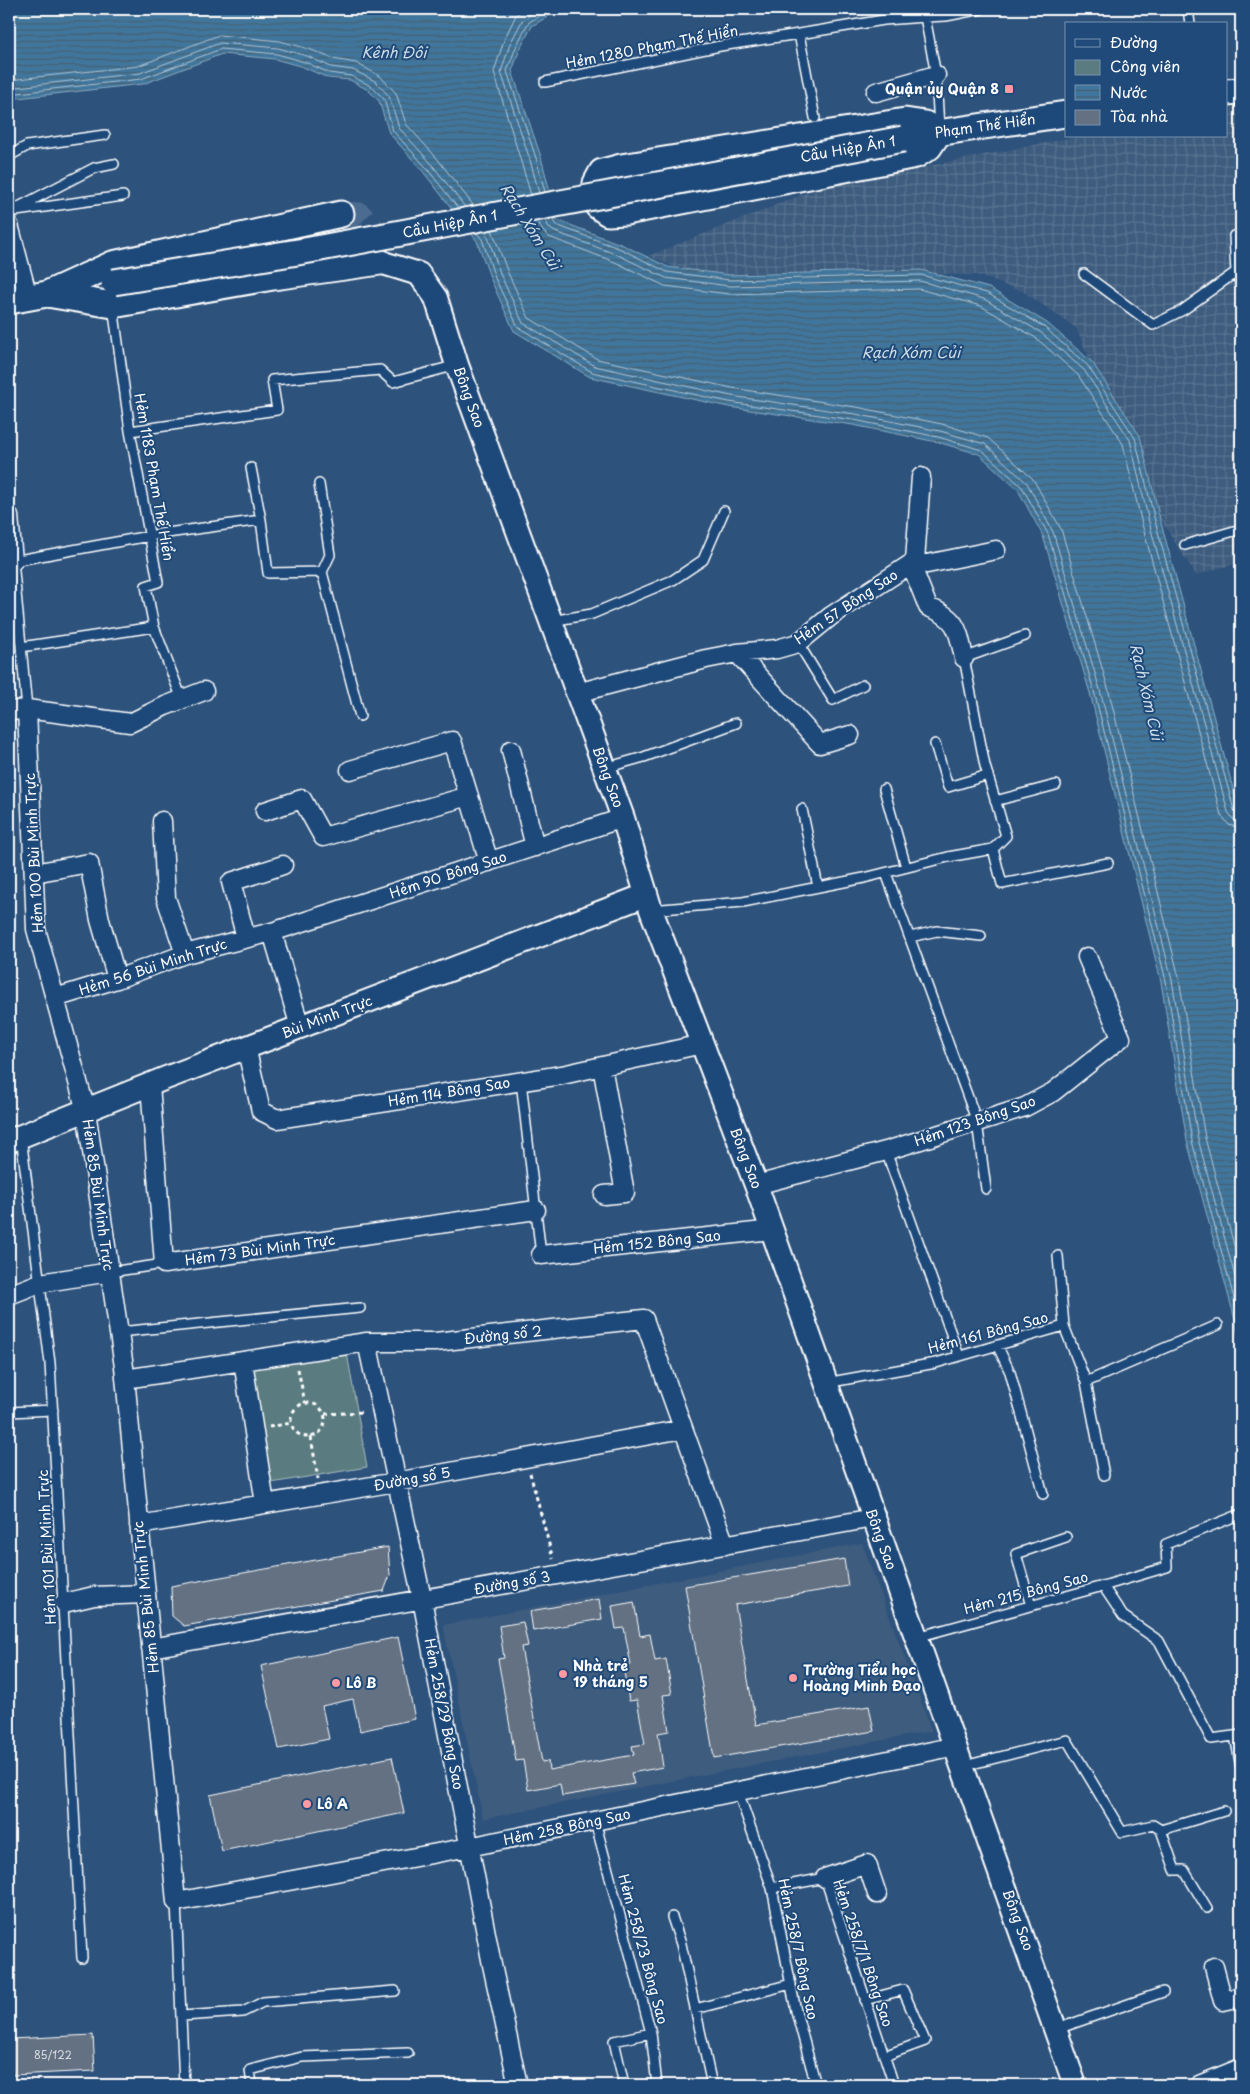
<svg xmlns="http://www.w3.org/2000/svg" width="1250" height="2094" font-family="'Playpen Sans',sans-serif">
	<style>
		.built { fill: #3d5b7e }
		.industrial { fill: url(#industrial-grid) }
		.green { fill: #5a7b80; stroke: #acbdc0 }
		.water { fill: url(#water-rules); stroke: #8cadc4 }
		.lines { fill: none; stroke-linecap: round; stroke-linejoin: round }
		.shore { stroke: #b3c8d8; stroke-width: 1 }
		.building { fill: #637182; stroke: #fff }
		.secondary-tunnel { stroke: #4c6c90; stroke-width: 25; stroke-dasharray: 25 12; stroke-linecap: butt }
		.service-casing { stroke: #fff; stroke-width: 12 }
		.minor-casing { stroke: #fff; stroke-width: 21 }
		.tertiary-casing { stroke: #fff; stroke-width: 26 }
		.secondary-casing { stroke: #fff; stroke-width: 29 }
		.path { stroke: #fff; stroke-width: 3; stroke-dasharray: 4 4; stroke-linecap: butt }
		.service { stroke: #1f4a7a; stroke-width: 9 }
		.minor { stroke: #1f4a7a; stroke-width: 18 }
		.tertiary { stroke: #1f4a7a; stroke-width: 22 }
		.secondary { stroke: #1f4a7a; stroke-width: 25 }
		.secondary-bridge-casing { stroke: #fff; stroke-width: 29; stroke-linecap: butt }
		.secondary-bridge { stroke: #1f4a7a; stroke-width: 25 }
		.poi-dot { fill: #ff9aa2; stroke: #1f4a7a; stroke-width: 2 }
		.labels { text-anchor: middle; stroke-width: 4; stroke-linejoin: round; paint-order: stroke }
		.number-label { font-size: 11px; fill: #d8dce0 }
		.street-label { font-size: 14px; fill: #fff; stroke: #1f4a7a }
		.poi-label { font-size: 14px; font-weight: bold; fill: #fff; stroke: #1f4a7a; text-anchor: start }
		.water-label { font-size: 15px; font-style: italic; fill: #cfdde6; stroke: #1f4a7a }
	</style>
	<defs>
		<pattern id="industrial-grid" width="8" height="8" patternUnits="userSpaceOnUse" patternTransform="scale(1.25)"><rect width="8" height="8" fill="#3d5b7e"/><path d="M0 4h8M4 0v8" fill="none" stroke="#5a7491"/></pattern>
		<pattern id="water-rules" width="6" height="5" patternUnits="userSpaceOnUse" patternTransform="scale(1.25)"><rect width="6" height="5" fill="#40769d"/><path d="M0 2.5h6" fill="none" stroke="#475f70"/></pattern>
	</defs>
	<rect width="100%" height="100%" fill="#2d527c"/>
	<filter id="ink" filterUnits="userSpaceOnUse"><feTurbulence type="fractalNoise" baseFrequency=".02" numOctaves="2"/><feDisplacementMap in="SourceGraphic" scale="10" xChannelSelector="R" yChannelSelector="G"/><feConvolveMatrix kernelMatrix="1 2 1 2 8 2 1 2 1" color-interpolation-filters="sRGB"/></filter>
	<g filter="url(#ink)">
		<!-- built -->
		<path class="built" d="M862,1543l70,188 -239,46 -210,42 -40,-194z"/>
		<!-- industrial -->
		<path class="industrial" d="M1234,106l7,25v431l-45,13 -36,-56 -84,-191 -52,-36 -47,-17 -69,-2 -181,15 -79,-32 156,-62 33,-10 243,-48h146v-28z"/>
		<!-- green -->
		<path class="green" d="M347,1353l20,114 -96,16 -20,-114z"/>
		<!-- water -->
		<path class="water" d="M9,9h551l-28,17 -12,23 -8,22 29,86 16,63 66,25 45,22 62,8 191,-5 68,18 58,35 45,39 48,74 20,83 81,299v533l-6,-31 -48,-179 -26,-159 -71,-289 -47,-157 -25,-46 -39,-36 -42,-12 -84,-17 -124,-18 -139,-30 -76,-46 -23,-51 -14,-39 -56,-72 -32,-36 -10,-32 -11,-11 -18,-10 -22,-2 -25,-11 -28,-8 -53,-5 -79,30 -134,15z"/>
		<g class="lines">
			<!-- shore -->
			<path class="shore" d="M524,9l-8,6 -12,25 -10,32 37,123
				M538,9l-16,12 -12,23 -9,28 29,88 9,33
				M9,80l129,-14 81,-31 61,6 29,8 24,10 23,4 24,13 16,17 10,31 30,33 37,48
				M9,88l131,-15 80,-30 58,5 29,8 24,11 22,3 22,11 14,15 10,32 31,34 35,45
				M9,94l132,-15 80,-30 56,5 28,8 24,11 22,3 20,10 13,13 9,32 32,35 33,42
				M545,192l-9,-34 -29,-87 9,-24 12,-24 22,-14
				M552,219l4,6 65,24 46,23 63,8 191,-5 66,18 57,34 44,39 47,72 20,83 79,289 3,4 4,1
				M546,220l2,6 5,5 65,24 48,23 64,8 190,-5 64,18 56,33 44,38 46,70 19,82 79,290 5,7 8,2
				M538,221l4,9 7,7 66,25 50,24 64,8 190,-5 62,17 55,32 42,37 45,69 19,80 79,291 8,10 12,3
				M492,230l16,43 21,45 68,41 135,29 124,19 86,17 46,14 45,41 28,50 47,159 71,290 26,160 36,133
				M484,231l4,6 13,39 22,47 72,43 136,30 124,18 85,17 45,13 42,39 26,49 47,158 72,290 26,159 43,160
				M477,233l5,6 13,39 23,49 74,45 137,30 125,18 84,17 44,13 40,37 26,47 46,157 72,290 26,160 49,184"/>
		</g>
		<!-- building -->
		<path class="building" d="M388,1547l2,28 -6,16 -200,35 -12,-10 -1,-30z
			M844,1559l4,27 -113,19 21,120 113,-19 5,25 -160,27 -29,-172z
			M599,1599l3,20 -69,12 -3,-20z
			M634,1602l6,34 10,-2 5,27 11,-2 6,35 -9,1 6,36 -11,2 5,34 -32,6 3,11 -72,12 -2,-12 -32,6 -5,-30 -7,1 -18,-102 6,-1 -5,-32 24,-4 5,24 -7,1 21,115 6,-1 1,9 85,-15 -2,-9 13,-2 -8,-44 -8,1 -6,-35 8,-1 -7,-37 -8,1 -4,-23z
			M398,1637l17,82 -55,12 -7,-32 -31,7 7,33 -50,10 -18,-83z
			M392,1757l12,56 -182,38 -12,-56z
			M93,2035l2,36 -83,4 -2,-36z"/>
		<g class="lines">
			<!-- secondary-tunnel -->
			<path class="secondary-tunnel" d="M341,214l18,1 14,14 7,28"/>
			<defs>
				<path id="service" d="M1188,9l2,15
					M925,17l21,-1 35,-7
					M799,34l85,-14 41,-3 11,58 3,53
					M545,82l175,-36 79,-12 16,84
					M9,156l18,-10 78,-11
					M16,211l107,-15
					M9,212l85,-44 20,-4
					M1241,234l-7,2 2,36 5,13
					M1084,274l69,51 30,-15 53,-38
					M113,306l17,125 28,151 -12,4 8,41 28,72
					M130,431l147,-21 -5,-30 108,-10 13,12 64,-17
					M251,468l10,52
					M319,484l11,71 -8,17
					M1185,545l56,-16
					M551,621l41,-7 81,-34 30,-20 21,-49
					M798,643l35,57 30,-15
					M21,647l133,-20
					M27,709l-14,-148 147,-27 101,-14 7,53 54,-1 38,144
					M935,744l13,43 40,-12
					M605,768l39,-11 92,-34
					M884,789l22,78
					M995,801l61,-16
					M802,809l16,78
					M993,849l13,-13 -21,-70 -21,-108 61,-22
					M886,873l91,249 9,67
					M651,910l92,-8 121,-24 84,-21 45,-8 9,35 106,-21
					M910,937l27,-6 44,5
					M521,1081l20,174
					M21,1137l29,226 32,595
					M886,1151l73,205
					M1058,1256l6,70
					M110,1272l54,-8
					M119,1332l241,-24
					M997,1345l13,27 33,122
					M1086,1382l132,-57
					M826,1383l110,-20 128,-37 22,56 18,93
					M9,1412l44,-2
					M1103,1586l64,-19 -1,-23 75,-30
					M1031,1606l-15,-52 50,-17
					M917,1637l186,-51 20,30 36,25 52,98 30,-4
					M1235,1736l6,31
					M964,1766l103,-26 55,92 31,-7 8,5 63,-19
					M738,1792l34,96 24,123 20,74
					M595,1821l56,212 6,52
					M1161,1830l14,40h9l23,38
					M772,1888l53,-10 69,207
					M176,1902l8,183
					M672,1917l9,27 31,141
					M865,2000l38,-10 22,51 -41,15
					M695,2009l96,-25
					M182,2016l61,-4 20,-10 132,-11
					M1057,2029l106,-37
					M623,2080l-9,-39 37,-8
					M252,2085l-2,-15 52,-13 106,-4"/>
				<path id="minor" d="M876,92l60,-17
					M9,225l19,72
					M9,516l4,45 -4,1
					M915,561l6,-84
					M911,564l17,43c30,11 30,23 36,51
					M737,653l83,91 30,-9
					M577,693l129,-34 31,-6 40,-4 21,-6 33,-27 84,-55 12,3 69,-14
					M27,709l9,220 50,182 38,256 52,535 293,-55 487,-101
					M9,711l18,-2 103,14 35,-17 39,-15
					M511,750l24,97
					M350,770l102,-29 37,121
					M265,811l37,-12 21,38 146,-41
					M162,821l4,77 19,56
					M34,873l55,-10 11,57 17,59
					M272,932l351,-114
					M246,938l-15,-56 52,-17
					M55,998l62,-19 68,-25 87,-22 28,95
					M246,1047l15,64 16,8 285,-44 140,-31
					M602,1066l23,127 -21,2
					M150,1085l14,179 372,-54
					M756,1185l130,-34 139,-44 28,-15 68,-54 -34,-81
					M541,1255l231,-25
					M9,1295l31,-12 70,-11
					M367,1342l55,257 70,366 26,120
					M243,1361l22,143
					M125,1379l242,-37h68l209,-23 81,226
					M139,1525l257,-43 287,-53
					M64,1603l30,-7 52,-2
					M151,1648l722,-130
					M825,1878l42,-14 10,30
					M1214,1967l9,34 18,-4
					M1199,2085l42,-17"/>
				<path id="tertiary" d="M380,262l39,12 17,24 21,67 166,453 28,92 105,275 319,900
					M9,1141l157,-63 480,-183"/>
				<path id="secondary" d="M1226,92l15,-1
					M905,121l20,3 14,8 -10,15 -13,8 -290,57 -18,1 -10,-7 -2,-23 6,-11 19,-5z
					M923,135l143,-21
					M47,294l66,11 160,-28 107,-15
					M47,294l66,-30 228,-50
					M9,301l54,-10"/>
			</defs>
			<!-- service casing -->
			<use href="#service" class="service-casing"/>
			<!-- minor casing -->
			<use href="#minor" class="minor-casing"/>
			<!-- tertiary casing -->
			<use href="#tertiary" class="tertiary-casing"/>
			<!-- secondary casing -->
			<use href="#secondary" class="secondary-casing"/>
			<!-- path -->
			<path class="path" d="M298,1369l7,34
				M291 1420a17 17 0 1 1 34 0a17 17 0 1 1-34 0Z
				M325,1414l39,-2
				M269,1427l22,-4
				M311,1437l7,42
				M530,1473l23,86"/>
			<!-- service -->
			<use href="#service" class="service"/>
			<!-- minor -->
			<use href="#minor" class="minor"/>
			<!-- tertiary -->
			<use href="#tertiary" class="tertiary"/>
			<!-- secondary -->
			<use href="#secondary" class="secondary"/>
			<defs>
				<path id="secondary-bridge" d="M114,282l196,-32 593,-111"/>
			</defs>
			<!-- secondary-bridge casing -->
			<use href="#secondary-bridge" class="secondary-bridge-casing"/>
			<!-- secondary-bridge -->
			<use href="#secondary-bridge" class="secondary-bridge"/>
		</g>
	</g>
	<!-- markers -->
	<g class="poi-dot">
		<rect x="1004" y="84" width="10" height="10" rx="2.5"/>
		<circle cx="563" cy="1674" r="5"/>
		<circle cx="793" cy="1678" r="5"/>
		<circle cx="336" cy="1683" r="5"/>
		<circle cx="307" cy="1804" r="5"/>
	</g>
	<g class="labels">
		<!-- number labels -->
		<g class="number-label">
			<text x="53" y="2059">85/122</text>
		</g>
		<!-- street labels -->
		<g class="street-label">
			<text transform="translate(652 47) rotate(-11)" y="5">Hẻm 1280 Phạm Thế Hiển</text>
			<text transform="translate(985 126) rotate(-8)" y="5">Phạm Thế Hiển</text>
			<text transform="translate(848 149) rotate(-10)" y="5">Cầu Hiệp Ân 1</text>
			<text transform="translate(450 224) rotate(-11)" y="5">Cầu Hiệp Ân 1</text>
			<text transform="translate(469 397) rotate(70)" y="5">Bông Sao</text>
			<text transform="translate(154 477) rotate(80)" y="5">Hẻm 1183 Phạm Thế Hiển</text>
			<text transform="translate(846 607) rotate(-34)" y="5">Hẻm 57 Bông Sao</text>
			<text transform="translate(608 777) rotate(70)" y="5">Bông Sao</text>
			<text transform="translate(34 853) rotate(-93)" y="5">Hẻm 100 Bùi Minh Trực</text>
			<text transform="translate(448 875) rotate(-18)" y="5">Hẻm 90 Bông Sao</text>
			<text transform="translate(153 967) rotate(-18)" y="5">Hẻm 56 Bùi Minh Trực</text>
			<text transform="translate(327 1017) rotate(-21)" y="5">Bùi Minh Trực</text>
			<text transform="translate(449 1092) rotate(-9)" y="5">Hẻm 114 Bông Sao</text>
			<text transform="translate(975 1121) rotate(-19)" y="5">Hẻm 123 Bông Sao</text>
			<text transform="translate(746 1158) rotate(69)" y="5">Bông Sao</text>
			<text transform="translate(98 1195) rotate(82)" y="5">Hẻm 85 Bùi Minh Trực</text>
			<text transform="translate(657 1242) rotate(-6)" y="5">Hẻm 152 Bông Sao</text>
			<text transform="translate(260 1250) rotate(-8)" y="5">Hẻm 73 Bùi Minh Trực</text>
			<text transform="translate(988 1333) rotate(-15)" y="5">Hẻm 161 Bông Sao</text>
			<text transform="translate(503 1335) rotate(-6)" y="5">Đường số 2</text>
			<text transform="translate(412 1479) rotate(-10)" y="5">Đường số 5</text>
			<text transform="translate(881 1539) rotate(70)" y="5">Bông Sao</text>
			<text transform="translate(47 1547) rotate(-93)" y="5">Hẻm 101 Bùi Minh Trực</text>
			<text transform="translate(512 1583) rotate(-10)" y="5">Đường số 3</text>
			<text transform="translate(1026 1593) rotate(-15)" y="5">Hẻm 215 Bông Sao</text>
			<text transform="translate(146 1597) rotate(-96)" y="5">Hẻm 85 Bùi Minh Trực</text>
			<text transform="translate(444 1714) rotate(79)" y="5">Hẻm 258/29 Bông Sao</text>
			<text transform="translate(567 1827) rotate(-12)" y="5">Hẻm 258 Bông Sao</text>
			<text transform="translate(1018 1920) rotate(70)" y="5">Bông Sao</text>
			<text transform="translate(643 1949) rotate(75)" y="5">Hẻm 258/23 Bông Sao</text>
			<text transform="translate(798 1949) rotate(78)" y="5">Hẻm 258/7 Bông Sao</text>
			<text transform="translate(863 1953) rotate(71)" y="5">Hẻm 258/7/1 Bông Sao</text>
		</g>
		<!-- poi labels -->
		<g class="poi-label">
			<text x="999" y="94" text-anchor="end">Quận ủy Quận 8</text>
			<text x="573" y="1671">Nhà trẻ<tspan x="573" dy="16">19 tháng 5</tspan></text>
			<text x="803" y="1675">Trường Tiểu học<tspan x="803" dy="16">Hoàng Minh Đạo</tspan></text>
			<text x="346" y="1688">Lô B</text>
			<text x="317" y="1809">Lô A</text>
		</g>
		<!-- water labels -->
		<g class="water-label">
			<text x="394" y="58">Kênh Đôi</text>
			<text transform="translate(530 227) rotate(58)" y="5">Rạch Xóm Củi</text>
			<text x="911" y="358">Rạch Xóm Củi</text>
			<text transform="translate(1146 692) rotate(77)" y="5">Rạch Xóm Củi</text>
		</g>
	</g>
	<!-- margin -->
	<rect width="1250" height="2094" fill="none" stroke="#1f4a7a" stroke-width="30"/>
	<rect x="15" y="15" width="1220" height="2064" fill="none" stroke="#fff" stroke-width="2" filter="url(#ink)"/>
	<!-- legend -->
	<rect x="1065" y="22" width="162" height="115" fill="#1f4a7a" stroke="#7992af"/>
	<rect x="1075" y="39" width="25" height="8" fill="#1f4a7a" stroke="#7992af"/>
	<text x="1110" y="48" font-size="15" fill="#ffffff">Đường</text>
	<rect x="1075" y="60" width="25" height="15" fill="#5a7b80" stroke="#7992af"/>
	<text x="1110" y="72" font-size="15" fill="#ffffff">Công viên</text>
	<rect x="1075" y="85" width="25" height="15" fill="url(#water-rules)" stroke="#7992af"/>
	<text x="1110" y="98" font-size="15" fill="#ffffff">Nước</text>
	<rect x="1075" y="110" width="25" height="15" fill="#637182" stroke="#7992af"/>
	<text x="1110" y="122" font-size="15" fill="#ffffff">Tòa nhà</text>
</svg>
